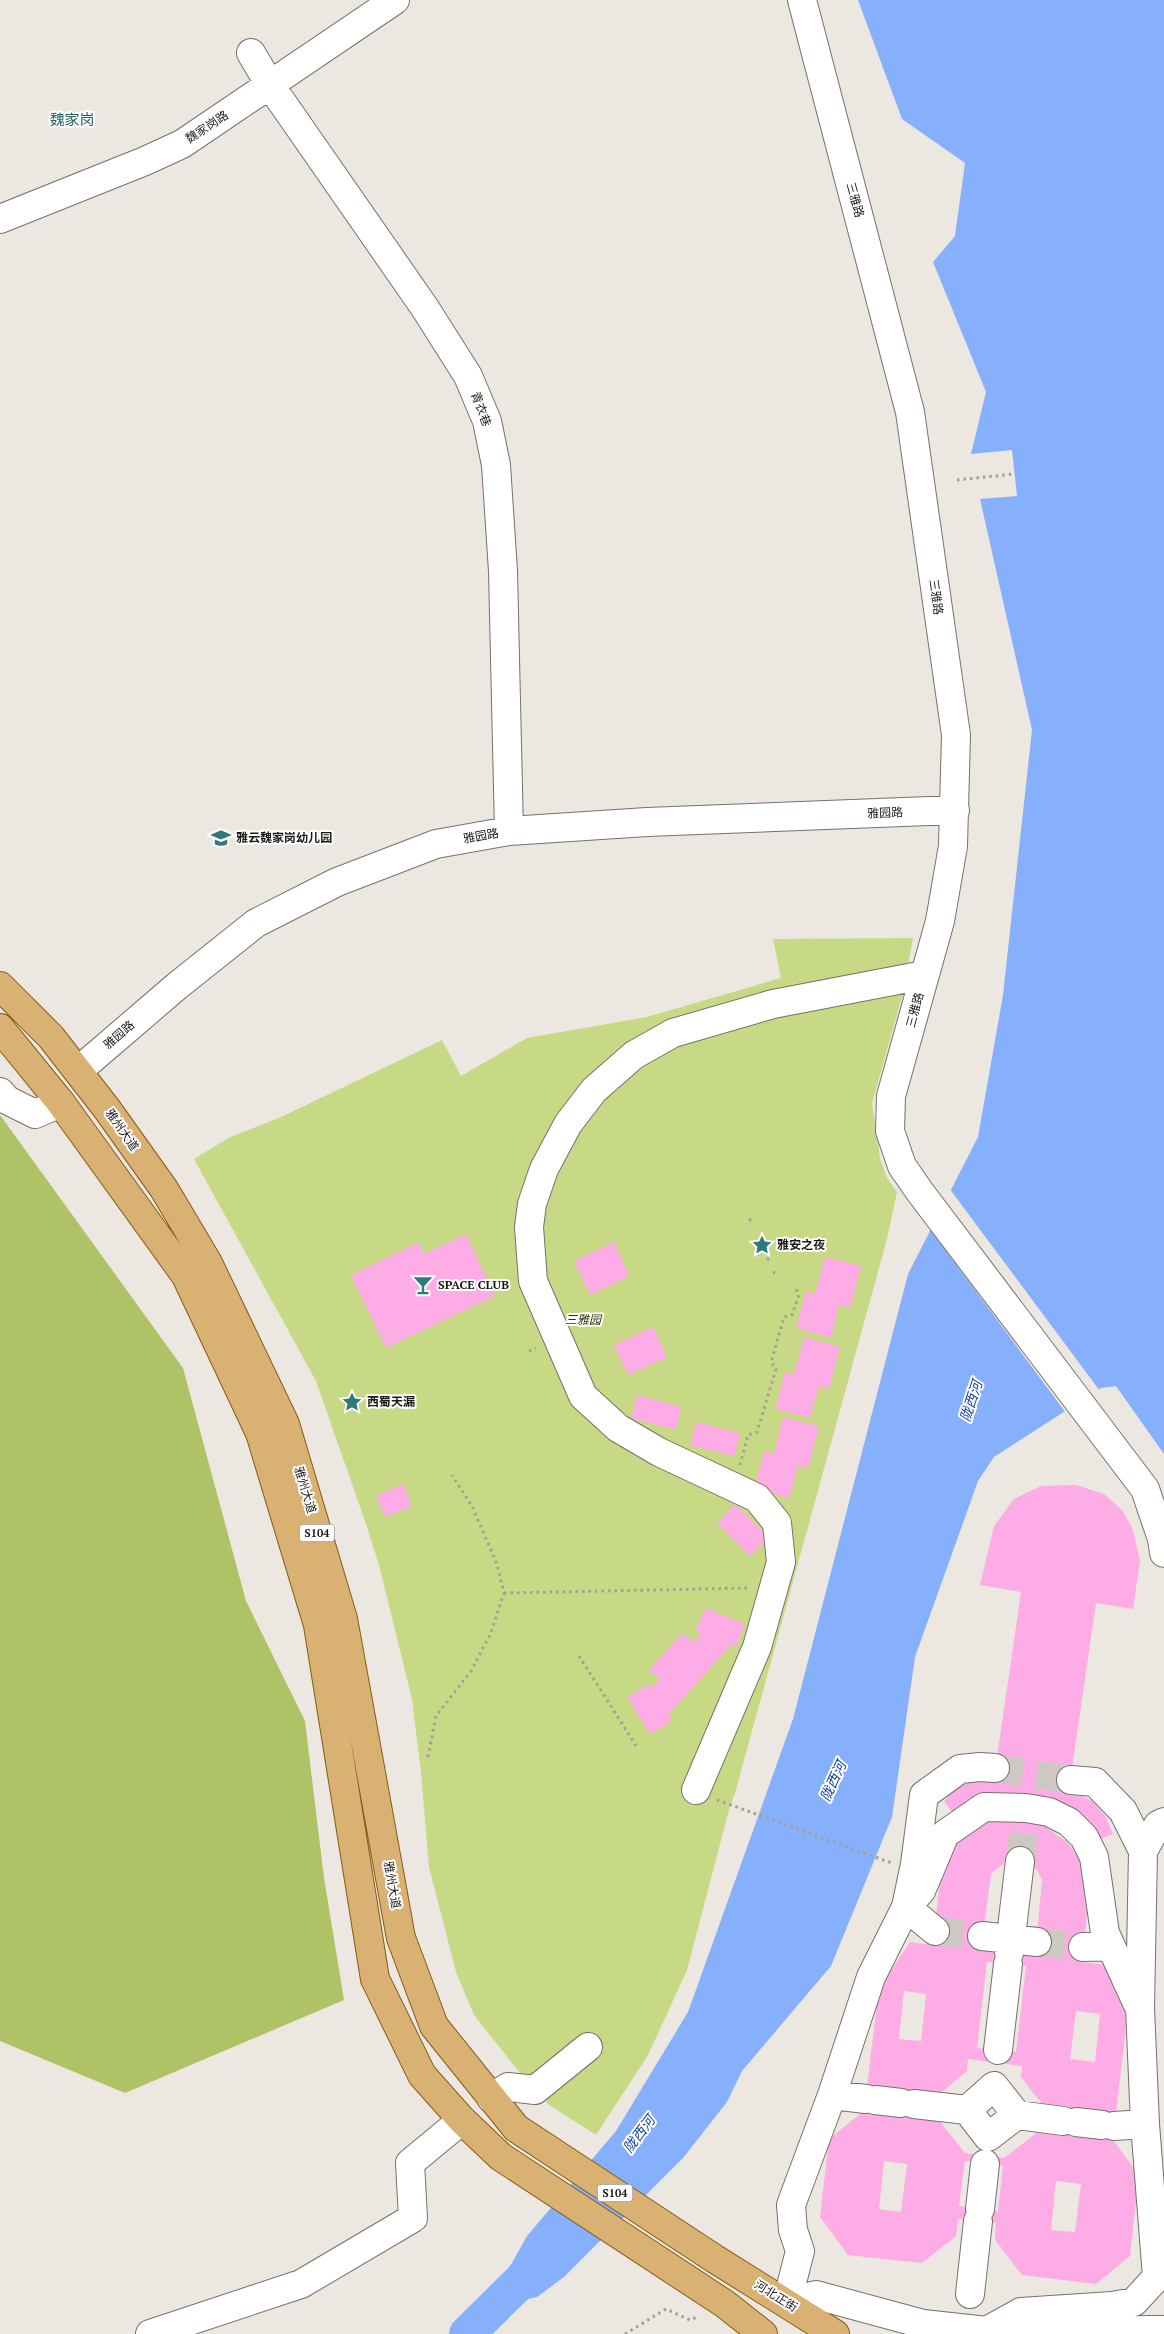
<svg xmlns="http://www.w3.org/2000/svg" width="1164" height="2334" font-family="'PT Serif','Noto Sans SC',serif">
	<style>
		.green { fill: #c7d984 }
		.forest { fill: #b0c266 }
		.water { fill: #86b0fc }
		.pier { fill: #ece7e0 }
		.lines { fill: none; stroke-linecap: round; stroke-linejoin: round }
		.river { stroke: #86b0fc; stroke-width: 36 }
		.building { fill: #feace5; fill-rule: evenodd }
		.minor-tunnel { stroke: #cdc8c2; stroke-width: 28; stroke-dasharray: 28 14; stroke-linecap: butt }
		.minor-casing { stroke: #76716b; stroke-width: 30 }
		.major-casing { stroke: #865b16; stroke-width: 30 }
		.path { stroke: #a29e98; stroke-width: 3; stroke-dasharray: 2.5 4; stroke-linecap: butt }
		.minor { stroke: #fff; stroke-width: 28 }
		.major { stroke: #d9b273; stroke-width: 28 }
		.labels { text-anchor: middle; stroke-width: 4; stroke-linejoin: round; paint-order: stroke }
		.shield { fill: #fff; stroke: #605f5d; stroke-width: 1 }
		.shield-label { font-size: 11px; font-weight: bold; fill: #1c1a17 }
		.street-label { font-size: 12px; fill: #1c1a17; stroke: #fff }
		.poi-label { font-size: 12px; font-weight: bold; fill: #1c1a17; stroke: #fff; text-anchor: start }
		.park-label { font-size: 12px; font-style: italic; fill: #2a3109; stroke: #fff }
		.water-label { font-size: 14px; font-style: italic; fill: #17459b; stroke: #fff }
		.quarter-label { font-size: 15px; fill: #266063; stroke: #fff }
	</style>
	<rect width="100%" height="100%" fill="#ece7e0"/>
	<!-- green -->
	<path class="green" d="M913,938l-11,59 -30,106 8,55 7,20 10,14 -10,47 -152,554 -5,13 -43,164 -39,85 -52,80 -48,-31 -24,-26 -50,-63 -18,-43 -27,-105 -8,-95 -9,-73 -33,-134 -13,-41 -50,-143 -122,-222 36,-22 49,-19 163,-78 19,36 66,-38 120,-21 134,-39 -8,-39z"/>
	<!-- forest -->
	<path class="forest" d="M0,1115l183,253 63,233 59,120 19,157 20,122 -219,93 -125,-52z"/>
	<!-- water -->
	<path class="water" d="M858,0h306v1454l-48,-68 -15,2 -107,69 -16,24 -63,176 -23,160 -61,149 -89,105 -15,31 -44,56 -119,119 -27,20 -35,8 7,-37 18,-32 89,-105 72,-119 105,-293 115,-445 70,-137 25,-142 29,-265 -52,-231 37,-3 -5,-46 -41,4 15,-62 -53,-130 22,-26 10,-73 -63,-44z"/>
	<!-- pier -->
	<path class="pier" d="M949,1188l151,203 -34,22 -137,-185z"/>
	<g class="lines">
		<!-- river -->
		<path class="river" d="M467,2334l72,-71"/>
	</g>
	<!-- building -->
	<path class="building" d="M466,1234l29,62 -109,52 -35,-73 68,-33 5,12z
		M614,1242l15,34 -39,19 -16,-34z
		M825,1257l36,9 -11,42 -11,-3 -8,33 -35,-10 10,-37 9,3z
		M653,1327l14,30 -39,18 -14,-30z
		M804,1337l36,10 -11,42 -10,-3 -9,32 -35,-9 10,-37 9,2z
		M637,1395l44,12 -5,23 -45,-12z
		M783,1417l36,9 -11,42 -10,-2 -9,32 -35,-9 10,-38 10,3z
		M696,1422l44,11 -6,23 -44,-11z
		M403,1484l9,22 -27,11 -9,-21z
		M1076,1485l28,9 19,17 10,19 7,31 -7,48 -37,-6 -27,186 23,12 13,15 8,18 -17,7 -36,-37 -64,-11 -30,8 -13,12 -9,-12 13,-13 17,-8 20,-2 27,-186 -41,-7 14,-59 20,-27 27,-13z
		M735,1504l34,33 -19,19 -33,-33z
		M705,1608l40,16 -9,23 -5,-2 -63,70 4,6 -22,13 -23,-37 22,-13 2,4 9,-9 -11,-9 33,-37 11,9 8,-9 -6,-2z
		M1003,1818l37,5 27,19 14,19 8,36 -7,65 23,3 22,52 -14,123 26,35 -9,81 -34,28 -74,-9 -27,-35 1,-17 -38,-4 -2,17 -34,27 -74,-8 -28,-38 9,-78 35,-28 15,-123 31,-46 23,3 7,-65 5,-18 11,-18 14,-15 20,-9zM1013,1860l18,5 6,5 5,10 -7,76 -54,-6 10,-76 13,-11zM987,1962l39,4 -10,86 -39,-4zM904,1991l22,3 -5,47 -22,-2zM1076,2011l24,3 -5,48 -25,-3zM968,2059l54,7 -1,11 21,27 23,3 -3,27 -23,-3 -35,27 -39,-5 -27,-34 -26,-3 3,-26 26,3 26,-22zM876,2086l27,3 -3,26 -27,-3zM884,2161l23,3 -6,48 -22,-3zM965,2161l38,5 -5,45 -39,-5zM1056,2181l25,3 -6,48 -24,-2z"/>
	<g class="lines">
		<!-- minor-tunnel -->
		<path class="minor-tunnel" d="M995,1768l76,12
			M1020,1861l5,-41
			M935,1931l47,5
			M1037,1942l46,5"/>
		<defs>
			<path id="minor" d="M802,0l108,412 46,323 -3,111 -13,75 -49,175 -1,35 12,35 18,26 225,297 17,50 2,14
				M251,53l19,32 155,223 43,68 19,45 9,44 7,106 6,260
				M0,219l145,-58 37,-17 213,-144
				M78,1071l99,-85 79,-63 81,-41 99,-38 73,-13 138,-9 308,-12
				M0,1092l7,8 28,14 26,-11
				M995,1768l-15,-1 -20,2 -36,26 -9,69 -9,43 -35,70 -39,118 -41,110 2,25 7,21 -13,51 29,-7 107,29 64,7 177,-1
				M1071,1780l24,2 28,29 20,40
				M696,1790l61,-143 24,-85 -4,-39 -20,-25 -98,-46 -41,-24 -35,-32 -50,-115 -4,-54 3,-23 12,-35 24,-45 26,-34 40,-35 39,-22 100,-29 151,-29
				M935,1931l-29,-24 15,-16 24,-57 39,-27 42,1 23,4 20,10 15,15 10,20 11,76 32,70
				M982,1936l55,6
				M1083,1947l28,-1
				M1009,1953l11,-92
				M998,2050l10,-86
				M832,2095l34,4
				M491,2098l17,-11 27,3 53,-43
				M875,2100l26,3
				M914,2104l53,6
				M1017,2115l-23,-29 -27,24 21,27 29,-22 46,6
				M1076,2122l26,3
				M1114,2126l31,-2
				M980,2209l5,-45
				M970,2294l8,-73
				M992,2328l29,-16 91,-6 22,-4 23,-25 -12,-153 -5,-116 3,-157 15,-26 6,-3
				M150,2334l151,-50 112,-66 -3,-55 52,-43"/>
			<path id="major" d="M0,986l51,51 56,72 57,80 44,74 77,161 58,195 58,319 33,88 82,102 199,131 120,75
				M0,1028l61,75 125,173 74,157 58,192 57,354 47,96 40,45 39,37 224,147 38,30"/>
		</defs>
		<!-- minor casing -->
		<use href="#minor" class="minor-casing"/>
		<!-- major casing -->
		<use href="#major" class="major-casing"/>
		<!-- path -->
		<path class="path" d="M957,480l57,-6
			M749,1220l3,-1
			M767,1260l3,-2
			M773,1273l4,-1
			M529,1351l7,-3
			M740,1465l8,-30 9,-3 19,-63 -5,-7 13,-45 8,-2 7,-20 -3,-6
			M504,1593l247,-5
			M579,1656l58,91
			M428,1757l8,-41 35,-45 19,-36 14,-42 -7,-29 -25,-58 -20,-31
			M717,1800l175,63
			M625,2334l41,-25 24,11 9,-4"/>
		<!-- minor -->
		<use href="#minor" class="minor"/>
		<!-- major -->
		<use href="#major" class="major"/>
	</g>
	<!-- icons -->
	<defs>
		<symbol id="school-bare" viewBox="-9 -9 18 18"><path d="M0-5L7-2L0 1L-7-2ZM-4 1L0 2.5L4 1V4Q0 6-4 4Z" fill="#2f787c" stroke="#fff" stroke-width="2.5" paint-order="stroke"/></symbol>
		<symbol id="sight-bare" viewBox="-9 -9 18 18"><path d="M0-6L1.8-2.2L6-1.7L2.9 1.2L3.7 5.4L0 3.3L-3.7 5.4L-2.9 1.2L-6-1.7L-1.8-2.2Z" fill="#2f787c" stroke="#fff" stroke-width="2.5" paint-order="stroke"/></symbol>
		<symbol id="bar-bare" viewBox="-9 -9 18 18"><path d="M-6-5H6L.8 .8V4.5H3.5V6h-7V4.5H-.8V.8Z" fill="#2f787c" stroke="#fff" stroke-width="2.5" paint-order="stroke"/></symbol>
	</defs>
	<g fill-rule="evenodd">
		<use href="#school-bare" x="207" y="824" width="28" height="28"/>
		<use href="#sight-bare" x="748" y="1231" width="28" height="28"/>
		<use href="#bar-bare" x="409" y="1271" width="28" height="28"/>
		<use href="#sight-bare" x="338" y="1388" width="28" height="28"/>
	</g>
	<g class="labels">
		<!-- shield labels -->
		<g class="shield">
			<rect x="299.5" y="1524.5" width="35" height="17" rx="4"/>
			<rect x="597.5" y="2184.5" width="35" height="17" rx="4"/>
		</g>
		<g class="shield-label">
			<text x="317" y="1537">S104</text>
			<text x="615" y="2197">S104</text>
		</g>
		<!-- street labels -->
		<g class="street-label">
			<text transform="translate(207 127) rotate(-33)" y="4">魏家岗路</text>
			<text transform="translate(855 200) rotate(75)" y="4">三雅路</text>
			<text transform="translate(481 409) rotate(70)" y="4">青衣巷</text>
			<text transform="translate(936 597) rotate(82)" y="4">三雅路</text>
			<text transform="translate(885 813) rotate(-2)" y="4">雅园路</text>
			<text transform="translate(481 836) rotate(-10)" y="4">雅园路</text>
			<text transform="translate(915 1010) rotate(-75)" y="4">三雅路</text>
			<text transform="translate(119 1035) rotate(-41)" y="4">雅园路</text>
			<text transform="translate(122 1130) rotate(55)" y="4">雅州大道</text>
			<text transform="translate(305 1490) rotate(73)" y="4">雅州大道</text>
			<text transform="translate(392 1885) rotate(80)" y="4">雅州大道</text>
			<text transform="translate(776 2296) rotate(32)" y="4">河北正街</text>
		</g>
		<!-- poi labels -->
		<g class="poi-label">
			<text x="236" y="842">雅云魏家岗幼儿园</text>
			<text x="777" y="1249">雅安之夜</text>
			<text x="438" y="1289">SPACE CLUB</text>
			<text x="367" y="1406">西蜀天漏</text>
		</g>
		<!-- park labels -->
		<g class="park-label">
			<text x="583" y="1324">三雅园</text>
		</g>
		<!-- water labels -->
		<g class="water-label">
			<text transform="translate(971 1401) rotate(-72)" y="5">陇西河</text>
			<text transform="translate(833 1781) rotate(-65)" y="5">陇西河</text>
			<text transform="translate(639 2134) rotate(-53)" y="5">陇西河</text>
		</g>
		<!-- quarter labels -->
		<g class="quarter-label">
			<text x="72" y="125">魏家岗</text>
		</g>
	</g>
</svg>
